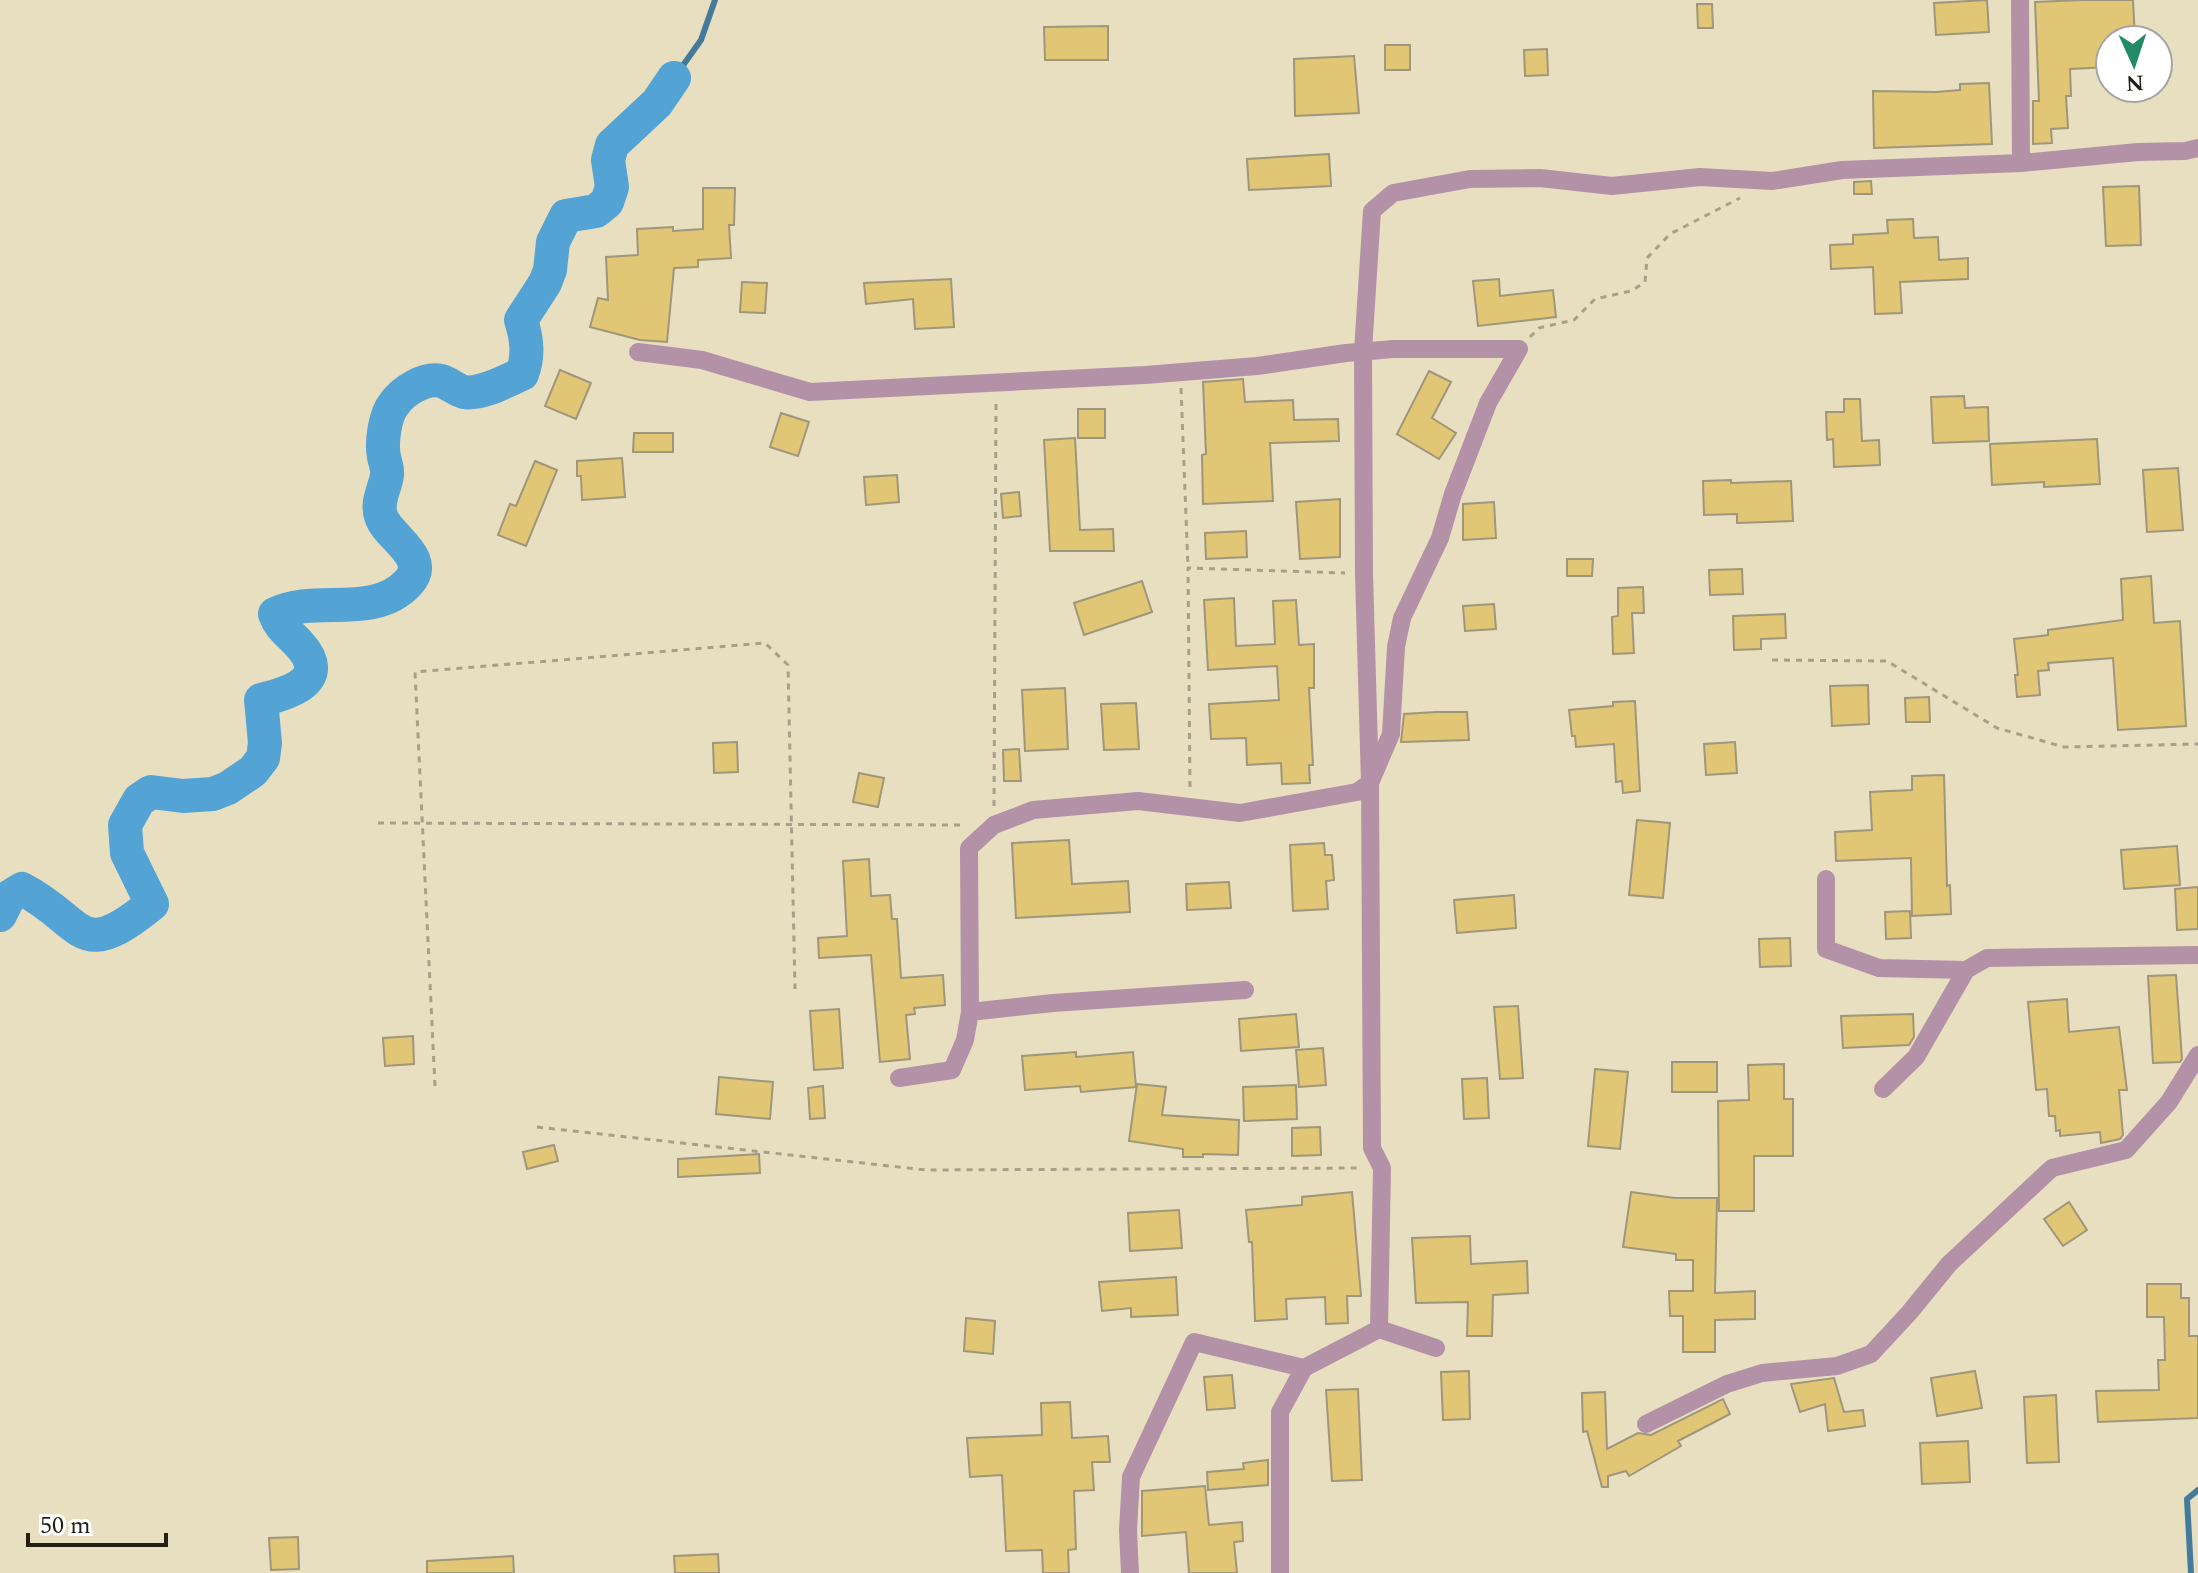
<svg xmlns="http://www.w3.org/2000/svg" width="2198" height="1573" font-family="Spectral,serif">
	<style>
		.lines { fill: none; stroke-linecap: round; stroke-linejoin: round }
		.stream { stroke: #447b9a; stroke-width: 6 }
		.river { stroke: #53a3d4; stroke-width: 34 }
		.building { fill: #e1c775; stroke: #9f967b; stroke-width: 2 }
		.path { stroke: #a7a088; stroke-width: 3; stroke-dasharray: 6 6; stroke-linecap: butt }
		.minor { stroke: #b392a7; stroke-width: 18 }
	</style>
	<rect width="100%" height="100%" fill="#e8dfc1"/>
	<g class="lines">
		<!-- stream -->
		<path class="stream" d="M674,78l27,-38 14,-40
			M2191,1573l-4,-74 11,-9"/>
		<!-- river -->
		<path class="river" d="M0,915l9,-18 13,-8c64,33 55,76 130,15l-25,-51 -2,-28 14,-25 12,-8 32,4 30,-2 15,-6 25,-17 10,-13 2,-15 -4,-43c29,-7 71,-20 38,-56 -10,-11 -19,-16 -24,-30 41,-20 98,6 133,-31 24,-26 -21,-46 -27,-67 -5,-14 4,-27 6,-41 1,-7 -2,-12 -3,-18 -3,-15 1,-42 10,-53 9,-13 31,-27 47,-23 8,2 15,9 23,11 17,3 42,-11 58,-18 7,-18 5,-35 -1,-54l24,-37 5,-13 3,-28 13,-26 30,-5 11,-9 5,-15 -4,-27 4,-15 45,-42 17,-25"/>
	</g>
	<!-- building -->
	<path class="building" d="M1987,0l2,32 -53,3 -2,-32z
		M2082,0h51l2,40h-25v27l-40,2 1,27h-5l2,32 -17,1 1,14 -19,1v-43h6l-4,-99z
		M1697,4h15l1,24h-15z
		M1108,26v34h-63l-1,-33z
		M1385,45h25v25h-25z
		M1547,49l1,26 -23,1 -1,-26z
		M1354,56l5,57 -64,3 -1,-57z
		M1989,83l3,61 -118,4 -1,-57 63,1 24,-2v-6z
		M1329,154l2,32 -82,4 -2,-31z
		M1871,181l1,13h-18v-12z
		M2139,186l2,59 -35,1 -3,-59z
		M703,188h32l-1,37h-5l2,33 -33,2v7l-24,1 -7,74 -27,-2 -50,-13 8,-29 10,2 -2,-43 32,-2 -1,-26 36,-2v4l30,-2z
		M1913,219l1,19 24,-1 1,23 29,-2v21l-68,3 2,31 -27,1 -2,-47 -42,2 -1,-24 23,-1v-9l35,-2 -1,-13z
		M951,279l3,48 -39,2 -2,-30 -47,5 -2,-21z
		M1499,279l1,17 53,-6 3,27 -78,9 -5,-45z
		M742,282l25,1 -2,30 -25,-1z
		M560,370l31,13 -15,36 -31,-13z
		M1429,371l22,11 -19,36 24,15 -17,26 -42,-25z
		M1243,379l2,23 48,-2 1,20 44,-1 1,22 -69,2 3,58 -70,3 -1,-49 4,-1 -3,-72z
		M1964,396l1,12 23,-1 1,34 -56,2 -2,-46z
		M1844,399h16l2,42 17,-1 1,25 -46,2 -1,-28 -6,1 -1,-28h18z
		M1078,409h27v29h-27z
		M781,413l28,9 -11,34 -28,-9z
		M634,433h39v19h-40z
		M1075,438l5,92 33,-1 1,22h-64l-6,-111z
		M2097,439l3,45 -56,3v-5l-52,3 -2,-41z
		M622,458l3,39 -43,3 -1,-24h-4v-15z
		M535,461l22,9 -31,76 -28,-11 12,-31 6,2z
		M2178,468l5,62 -36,2 -4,-62z
		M897,475l2,27 -33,3 -2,-28z
		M1731,480v3l60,-2 2,40 -56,2v-9l-33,1 -1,-34z
		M1019,492l2,24 -18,2 -2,-24z
		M1340,499v58l-40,2 -4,-57z
		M1494,502l2,36 -33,2v-36z
		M1246,531l1,26 -41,2 -1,-26z
		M1567,559h26l-1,17h-25z
		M1742,569l1,25 -33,1 -1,-25z
		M2151,576l3,47 26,-2 6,105 -68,4 -5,-72 -65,5 1,7 -11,1 2,24 -23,2 -2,-22h3l-4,-36 34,-4v-5l75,-10 -2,-41z
		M1142,581l10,31 -68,23 -10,-32z
		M1643,587l1,26h-12l2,40 -21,1 -1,-37 6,-1v-28z
		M1234,598l2,48 39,-2 -2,-43 23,-1 3,45 15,-1v44h-5l4,77h-4l1,18 -28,1 -1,-21 -34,2 -1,-27 -35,1 -2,-35 70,-4 -2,-34 -69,4 -4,-70z
		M1494,604l2,25 -31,2 -2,-25z
		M1785,614l1,24 -25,1v10l-27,1 -1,-34z
		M1868,685l1,39 -37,2 -2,-40z
		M1065,688l3,61 -43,2 -3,-61z
		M1929,697l1,25h-24l-1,-24z
		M1635,701l5,90 -17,2 -1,-12 -6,1 -2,-38 -38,3 -1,-11h-3l-3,-26 44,-4v-4z
		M1136,703l3,46 -35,1 -3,-46z
		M1436,712h31l2,28 -68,2 3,-28z
		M737,742l1,30 -24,1 -1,-30z
		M1735,742l2,31 -31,2 -2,-31z
		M1019,749l2,32h-17l-1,-31z
		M859,773l25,5 -6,29 -25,-5z
		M1944,775l3,111 3,-1 1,29 -39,2 -1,-58 -75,3 -1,-29 37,-2 -2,-38 42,-2v-14z
		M1637,820l33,3 -7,75 -34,-3z
		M1069,840l3,44 56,-3 2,31 -114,6 -4,-75z
		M1324,843l1,12h7l2,25 -8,1 2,28 -35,2 -3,-66z
		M2177,846l3,39 -56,4 -3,-39z
		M869,859l2,37 19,-1 2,24h5l4,59 42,-3 2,30 -31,3 1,6 -9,1 4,44 -30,3 -9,-107 -52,3 -1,-20 29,-2 -4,-75z
		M1229,882l2,26 -44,2 -1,-26z
		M2198,887v42l-21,1 -2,-41z
		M1514,895l2,33 -59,5 -3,-33z
		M1910,911l1,27 -25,1 -1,-27z
		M1790,938l1,28 -31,1 -1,-28z
		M2176,975l6,84 -2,3 -27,1 -5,-87z
		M2067,999l2,33 50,-5 8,63h-8l4,45 -3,4 -19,4 -1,-11 -40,4v-6l-4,1 -1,-15h-6l-2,-27 -11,1 -8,-88z
		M1518,1006l5,72 -23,1 -6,-72z
		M839,1009l4,59 -29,2 -4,-59z
		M1296,1014l3,33 -58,4 -2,-32z
		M1913,1014l1,23 -5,8 -66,3 -2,-32z
		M413,1036l1,28 -29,2 -2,-28z
		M1323,1048l3,37 -27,2 -3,-37z
		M1076,1052v5l57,-5 3,35 -55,5 -1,-6 -55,4 -3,-34z
		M1672,1062h45v30h-45z
		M1784,1064v35h9v57h-39v55h-35l-1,-110 31,-1 -1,-35z
		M1595,1069l33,3 -8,77 -32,-3z
		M719,1077l54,5 -3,37 -54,-5z
		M1487,1078l2,40 -25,1 -2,-40z
		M1137,1084l29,3 -4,28 77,5 -1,35 -35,-1v3h-20v-8l-54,-8z
		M1296,1085l1,34 -53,2 -1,-34z
		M823,1086l2,32 -15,1 -2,-31z
		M1320,1127l1,28 -29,1v-28z
		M554,1145l4,16 -31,8 -4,-17z
		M759,1154l1,19 -82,4v-18z
		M1352,1192l9,104h-14l1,27 -22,1 -1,-27 -39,2 1,20 -32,2 -3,-79h-3l-3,-32 56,-5v-8z
		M1631,1192l44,6h42l-2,95 40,-2v28l-40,1v32h-32v-36h-13l-1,-25h24v-31h-17v-6l-53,-7z
		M2069,1202l18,28 -24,16 -19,-27z
		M1179,1210l3,38 -52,3 -2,-38z
		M1470,1236l1,28 56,-3 1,32 -35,2 -1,41h-25l1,-34 -52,1 -4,-65z
		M1176,1277l2,38 -47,2v-9l-29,3 -3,-29z
		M2147,1284h34v14h8v38h9v82l-100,4 -2,-31 63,-1 -1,-30h7l-1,-43h-17z
		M966,1318l29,3 -2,33 -29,-3z
		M1469,1371l1,48 -27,1 -2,-48z
		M1975,1371l7,37 -45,8 -6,-38z
		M1232,1375l3,33 -28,2 -3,-33z
		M1834,1378l10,34 19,-2 2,16 -37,5 -3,-27 -25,8 -9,-28z
		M1358,1389l4,91 -30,1 -6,-91z
		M1605,1392l2,57 31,-16 13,2 72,-36 7,15 -52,27 3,5 -52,30 -3,-5 -18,5v11h-6l-15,-56 -4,1 -1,-39z
		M2056,1395l3,67 -32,1 -3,-66z
		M1070,1402l2,36 36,-2 2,26h-18l2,28 -20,1 2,58 -8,1 1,23h-26l-1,-23 -36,1 -4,-76 -32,2 -3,-39 75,-3 -1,-32z
		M1968,1441l2,41 -48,2 -2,-41z
		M1268,1460v25l-60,5 -1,-18 37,-3 -1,-6z
		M1205,1486l4,39 33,-3 1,19 -9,1 3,31h-48l-3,-41 -44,4v-45z
		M298,1537l1,32 -28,1 -2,-32z
		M718,1554l1,19h-44l-1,-17z
		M513,1556l1,17h-87v-12z"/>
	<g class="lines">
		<!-- path -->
		<path class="path" d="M1530,337l9,-9 35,-8 21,-21 36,-8 14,-9 2,-24 23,-24 70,-36
			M1181,388l7,180
			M1772,660l115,1 110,67 67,19 134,-3
			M1190,787l-2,-219 157,5
			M994,806l2,-405
			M378,823l588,2
			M435,1086l-20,-414 350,-29 23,22 7,324
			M537,1127l389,43 436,-2"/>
		<!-- minor -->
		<path class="minor" d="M2020,0l1,163
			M638,352l64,8 108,32 335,-17 112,-9 89,-13 47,-4h126
			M1826,879v70l53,19 87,2
			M970,1012l83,-9 192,-13
			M899,1078l53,-8 13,-30 5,-28 -1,-164 25,-23 39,-15 105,-9 102,12 117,-21 13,-9 21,-49 5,-87 6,-29 38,-80 13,-44 35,-91 31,-54
			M1883,1089l33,-32 50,-87 21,-12 211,-3
			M1379,1329l3,-161 -10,-20 -2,-365 -6,-209 -1,-223 9,-140 21,-18 77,-14 70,-1 72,8 88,-9 72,4 70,-11 179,-7 117,-11 47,-1 13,-3
			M1646,1424l81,-40 35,-11 75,-7 34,-12 38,-41 40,-49 103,-96 74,-18 43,-48 29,-47
			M1130,1573l-2,-43 3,-53 63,-135 110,26 75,-39 57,19
			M1280,1573v-161l24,-44"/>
	</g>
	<!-- north arrow -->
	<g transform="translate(2134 64) rotate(177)"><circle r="38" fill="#ffffff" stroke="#a7a5a1" stroke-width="2"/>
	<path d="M0-6L14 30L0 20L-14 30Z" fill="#218b68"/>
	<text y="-12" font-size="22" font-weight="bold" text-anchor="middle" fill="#221f14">N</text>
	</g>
	<!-- scale -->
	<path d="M28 1533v12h138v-12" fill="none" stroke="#221f14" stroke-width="4"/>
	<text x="40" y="1533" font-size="24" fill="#221f14" stroke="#ffffff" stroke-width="6" paint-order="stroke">50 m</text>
</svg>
